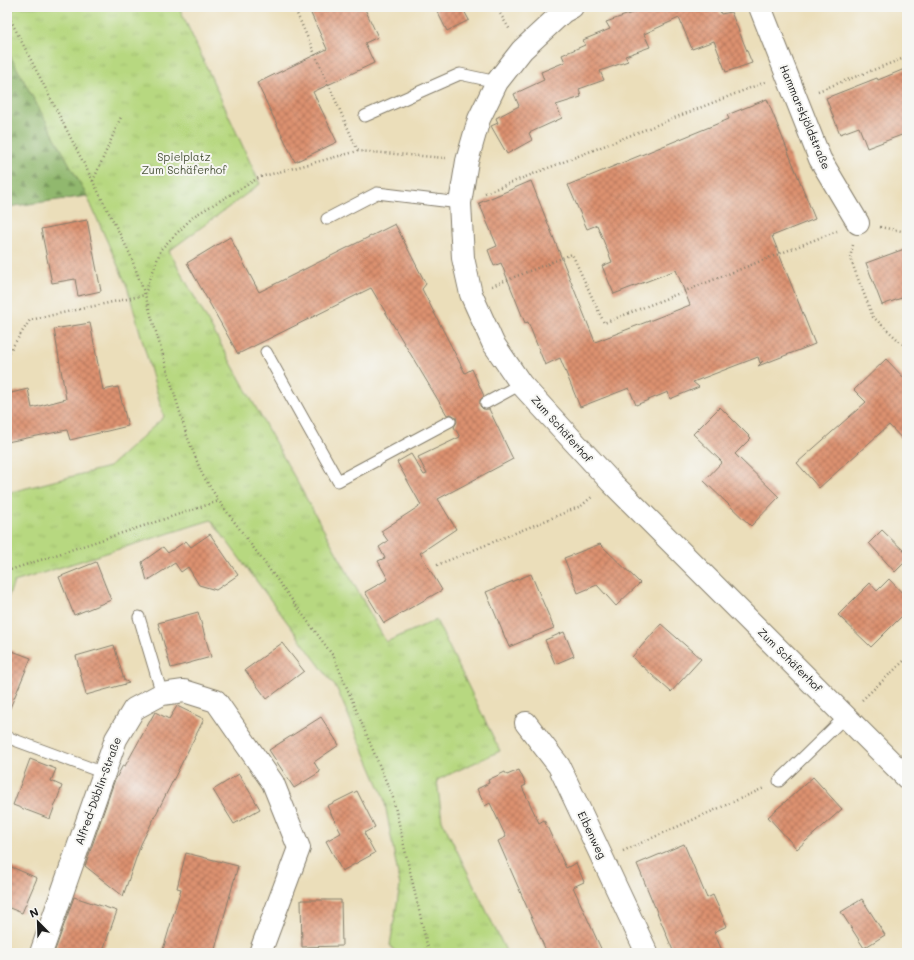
<svg xmlns="http://www.w3.org/2000/svg" width="914" height="960" font-family="Mali,sans-serif">
	<style>
		.forest { fill: url(#forest-firs); stroke: #566a45 }
		.park { fill: url(#park-tufts); stroke: #6a7a4e }
		.building { fill: url(#building-cross-hatch) }
		.lines { fill: none; stroke-linecap: round; stroke-linejoin: round }
		.lane-casing { stroke: #847d6b; stroke-width: 13 }
		.street-casing { stroke: #847d6b; stroke-width: 24 }
		.path { stroke: #847d6b; stroke-width: 2.5; stroke-dasharray: 1 3; stroke-linecap: butt }
		.lane { stroke: #fff; stroke-width: 11 }
		.street { stroke: #fff; stroke-width: 22 }
		.labels { text-anchor: middle; stroke-width: 4; stroke-linejoin: round; paint-order: stroke }
		.street-label { font-size: 11px; fill: #1c1c1c; stroke: #f6f6f2 }
		.park-label { font-size: 11px; fill: #4a543a; stroke: #f6f6f2 }
	</style>
	<defs>
		<pattern id="forest-firs" width="22" height="20" patternUnits="userSpaceOnUse"><rect width="22" height="20" fill="#91b86e"/><path d="M5 1l3.5 6h-7zM16 11l3.5 6h-7z" fill="#76955a"/></pattern>
		<pattern id="park-tufts" width="24" height="20" patternUnits="userSpaceOnUse"><rect width="24" height="20" fill="#b7d880"/><path d="M3 7l-1-3M5 7V3M7 7l1-3M15 17l-1-3M17 17v-4M19 17l1-3" fill="none" stroke="#9db96e"/></pattern>
		<pattern id="building-cross-hatch" width="8" height="8" patternUnits="userSpaceOnUse"><rect width="8" height="8" fill="#dc9170"/><path d="M0 0l8 8M0 8l8-8" fill="none" stroke="#b2765b"/></pattern>
	</defs>
	<rect width="100%" height="100%" fill="#f6f6f2"/>
	<filter id="ink" filterUnits="userSpaceOnUse"><feTurbulence type="fractalNoise" baseFrequency=".025" numOctaves="2"/><feDisplacementMap in="SourceGraphic" scale="8" xChannelSelector="R" yChannelSelector="G"/><feConvolveMatrix kernelMatrix="1 2 1 2 8 2 1 2 1" color-interpolation-filters="sRGB"/></filter>
	<filter id="wash" filterUnits="userSpaceOnUse"><feTurbulence type="fractalNoise" baseFrequency=".012" numOctaves="4" result="noise"/><feDisplacementMap in="SourceGraphic" scale="16" xChannelSelector="R" yChannelSelector="G"/><feGaussianBlur stdDeviation="0.9" result="paint"/><feColorMatrix in="noise" values="0 0 0 0 0 0 0 0 0 0 0 0 0 0 0 0 0 1.4 0 .05"/><feComposite in="paint" operator="in"/></filter>
	<g filter="url(#wash)">
		<rect width="100%" height="100%" fill="#ebdeba"/>
		<!-- forest -->
		<path class="forest" d="M7,50l80,146 -80,11z"/>
		<!-- park -->
		<path class="park" d="M17,7h162l81,177 -91,67 217,391 50,-22 64,131 -63,29 5,40 65,133h-111l-6,-8 10,-59 -16,-88 -47,-109 -126,-169 -197,62 -7,18v-107l102,-26 55,-50 -37,-131 -40,-90 -80,-146v-35z"/>
		<g id="blocks">
			<!-- building -->
			<path class="building" d="M308,7h56l14,30 -13,6 9,20 -61,29 24,50 -42,20 -38,-79 70,-34z
				M435,7h27l7,13 -22,11z
				M633,7h85l3,7 10,-2 21,51 -26,9 -12,-31 -22,8 -13,-31 -35,16 6,13 -25,9 3,5 -28,10 4,9 -25,9 2,8 -25,8 6,13 -33,15 3,7 -25,14 -16,-28 7,-3 -2,-5 23,-12 -5,-12 30,-14 -3,-8 24,-10 -3,-7 23,-10 -2,-5 27,-11 -4,-7 29,-10z
				M907,68v65l-40,15 -8,-21 -19,7 -14,-36 51,-20 1,2z
				M767,99l48,120 -43,17 43,108 -57,22 5,-5 -3,2 -2,-6 -65,25 6,5 -29,12 -2,-7 -32,13 -7,-17 -49,19 -20,-49 -15,7 -17,-43 -3,1 -24,-60 -7,3 -6,-16 9,-4 -18,-43 52,-22 64,161 95,-37 -14,-35 -62,24 -12,-28 10,-4 -15,-37 -10,4 -19,-44 161,-66 -2,-4z
				M87,220l14,71 -23,5 -3,-17 -23,4 -11,-54z
				M395,224l31,60 -4,5 43,84 7,-4 12,27 -4,4v6l3,3h6l24,50 -75,40 18,30 -36,24 22,37 -58,33 -19,-31 23,-13 -10,-18 7,-3 -6,-11 9,-6 -7,-10 40,-26 -24,-43 14,-8 13,21 3,-1 -9,-17 42,-20 -6,-10 3,-5 -1,-5 -5,-3 -4,1 -76,-127 -133,66 -51,-91 43,-26 29,55z
				M907,248v48l-25,9 -16,-42z
				M90,323l13,67 15,-3 10,39 -58,14 -3,-10 -60,12v-48l21,-5 4,19 34,-9 -12,-70z
				M886,359l21,22v63l-18,-19 -70,63 -22,-25 69,-61 -12,-12z
				M720,407l31,31 -16,16 44,43 -28,29 -47,-45 18,-19 -29,-28z
				M882,530l25,24v6l-12,12 -26,-29z
				M210,534l28,41 -22,15 -17,-5 -11,-18 -7,5 -6,-9 -28,18 -5,-19 21,-15 5,6 18,-12 5,6z
				M600,544l40,39 -24,23 -19,-21 -19,8 -14,-35z
				M96,562l15,38 -37,15 -15,-38z
				M531,574l23,54 -45,19 -23,-55z
				M889,579l18,19v13l-36,36 -33,-32 32,-32 7,8z
				M198,612l13,45 -40,11 -13,-45z
				M661,624l40,35 -30,33 -39,-35z
				M564,632l10,24 -19,8 -10,-24z
				M282,643l22,28 -37,28 -22,-29z
				M114,645l10,35 5,3 -43,12 -10,-39z
				M7,649l24,9 -24,57z
				M177,706l27,13 -63,125 -18,52 -38,-30 29,-84 9,-17 2,1 30,-54 14,7z
				M321,717l18,28 -25,17 6,10 -26,16 -25,-38z
				M30,759l26,10 -5,12 11,5 -12,33 -37,-14z
				M519,770l7,15 -4,2 17,36 5,-3 22,48 10,-5 8,19 -11,5 30,66h-56l-49,-112 8,-4 -16,-34 -5,3 -8,-17 12,-6 -1,-3 17,-8 2,3z
				M239,774l21,35 -26,15 -21,-34z
				M813,777l29,32 -45,40 -29,-32z
				M357,791l18,36 -11,6 11,20 -33,18 -16,-30 15,-8 -14,-27z
				M684,844l23,54 6,-3 14,31 -13,6 9,21h-49l-37,-89z
				M186,853l52,13 -24,87h-52l19,-64 -4,-1z
				M7,865l30,13 -15,35 -15,-6z
				M74,897l43,14 -15,42h-48z
				M862,899l23,36 -21,13 -23,-36z
				M301,900h40l1,46 -40,1z"/>
		</g>
	</g>
	<g filter="url(#ink)">
		<use href="#blocks" fill-opacity="0" stroke="#847d6b" stroke-width="1"/>
		<g class="lines">
			<defs>
				<path id="lane" d="M365,116l95,-42 37,8
					M327,219l50,-26 83,10
					M266,352l72,129 112,-60
					M486,403l35,-19
					M139,617l23,77
					M9,738l95,35
					M779,781l67,-65"/>
				<path id="street" d="M572,7l-9,5 -41,38 -25,32 -18,37 -12,42 -7,42 3,55 8,36 22,49 28,41 90,98 296,296
					M760,7l60,152 38,64
					M526,723l33,43 88,187
					M41,953l75,-214 18,-30 28,-15 22,-3 32,10 57,82 26,65 -39,105"/>
			</defs>
			<!-- lane casing -->
			<use href="#lane" class="lane-casing"/>
			<!-- street casing -->
			<use href="#street" class="street-casing"/>
			<!-- path -->
			<path class="path" d="M294,7l64,144
				M496,7l14,23
				M7,13l123,241 15,41 42,141 15,38 17,27 115,156 59,141 35,151 2,4
				M818,91l89,-34
				M93,181l28,-64
				M485,193l280,-111
				M880,227l27,5
				M853,245l-3,13 23,59 34,31
				M492,286l80,-32 32,69 233,-92
				M145,294l16,-45 33,-33 66,-39 98,-26 88,7
				M7,355l23,-35 115,-25
				M437,565l144,-59 12,-10
				M7,571l212,-70
				M862,700l45,-42
				M623,851l141,-63
				M413,953l15,-4"/>
			<!-- lane -->
			<use href="#lane" class="lane"/>
			<!-- street -->
			<use href="#street" class="street"/>
		</g>
	</g>
	<g class="labels">
		<!-- street labels -->
		<g class="street-label">
			<text transform="translate(805 117) rotate(67)" y="4">Hammarskjöldstraße</text>
			<text transform="translate(562 429) rotate(48)" y="4">Zum Schäferhof</text>
			<text transform="translate(790 660) rotate(45)" y="4">Zum Schäferhof</text>
			<text transform="translate(98 791) rotate(-70)" y="4">Alfred-Döblin-Straße</text>
			<text transform="translate(592 835) rotate(64)" y="4">Eibenweg</text>
		</g>
		<!-- park labels -->
		<g class="park-label">
			<text x="184" y="161">Spielplatz<tspan x="184" dy="13">Zum Schäferhof</tspan></text>
		</g>
	</g>
	<!-- margin -->
	<rect width="914" height="960" fill="none" stroke="#f6f6f2" stroke-width="24"/>
	<!-- north arrow -->
	<g transform="translate(38 922) rotate(337)" stroke="#f6f6f2" stroke-width="3" paint-order="stroke">
	<path d="M0-3L7 15L0 10L-7 15Z" fill="#1c1c1c"/>
	<text y="-6" font-size="11" font-weight="bold" text-anchor="middle" fill="#1c1c1c">N</text>
	</g>
</svg>
